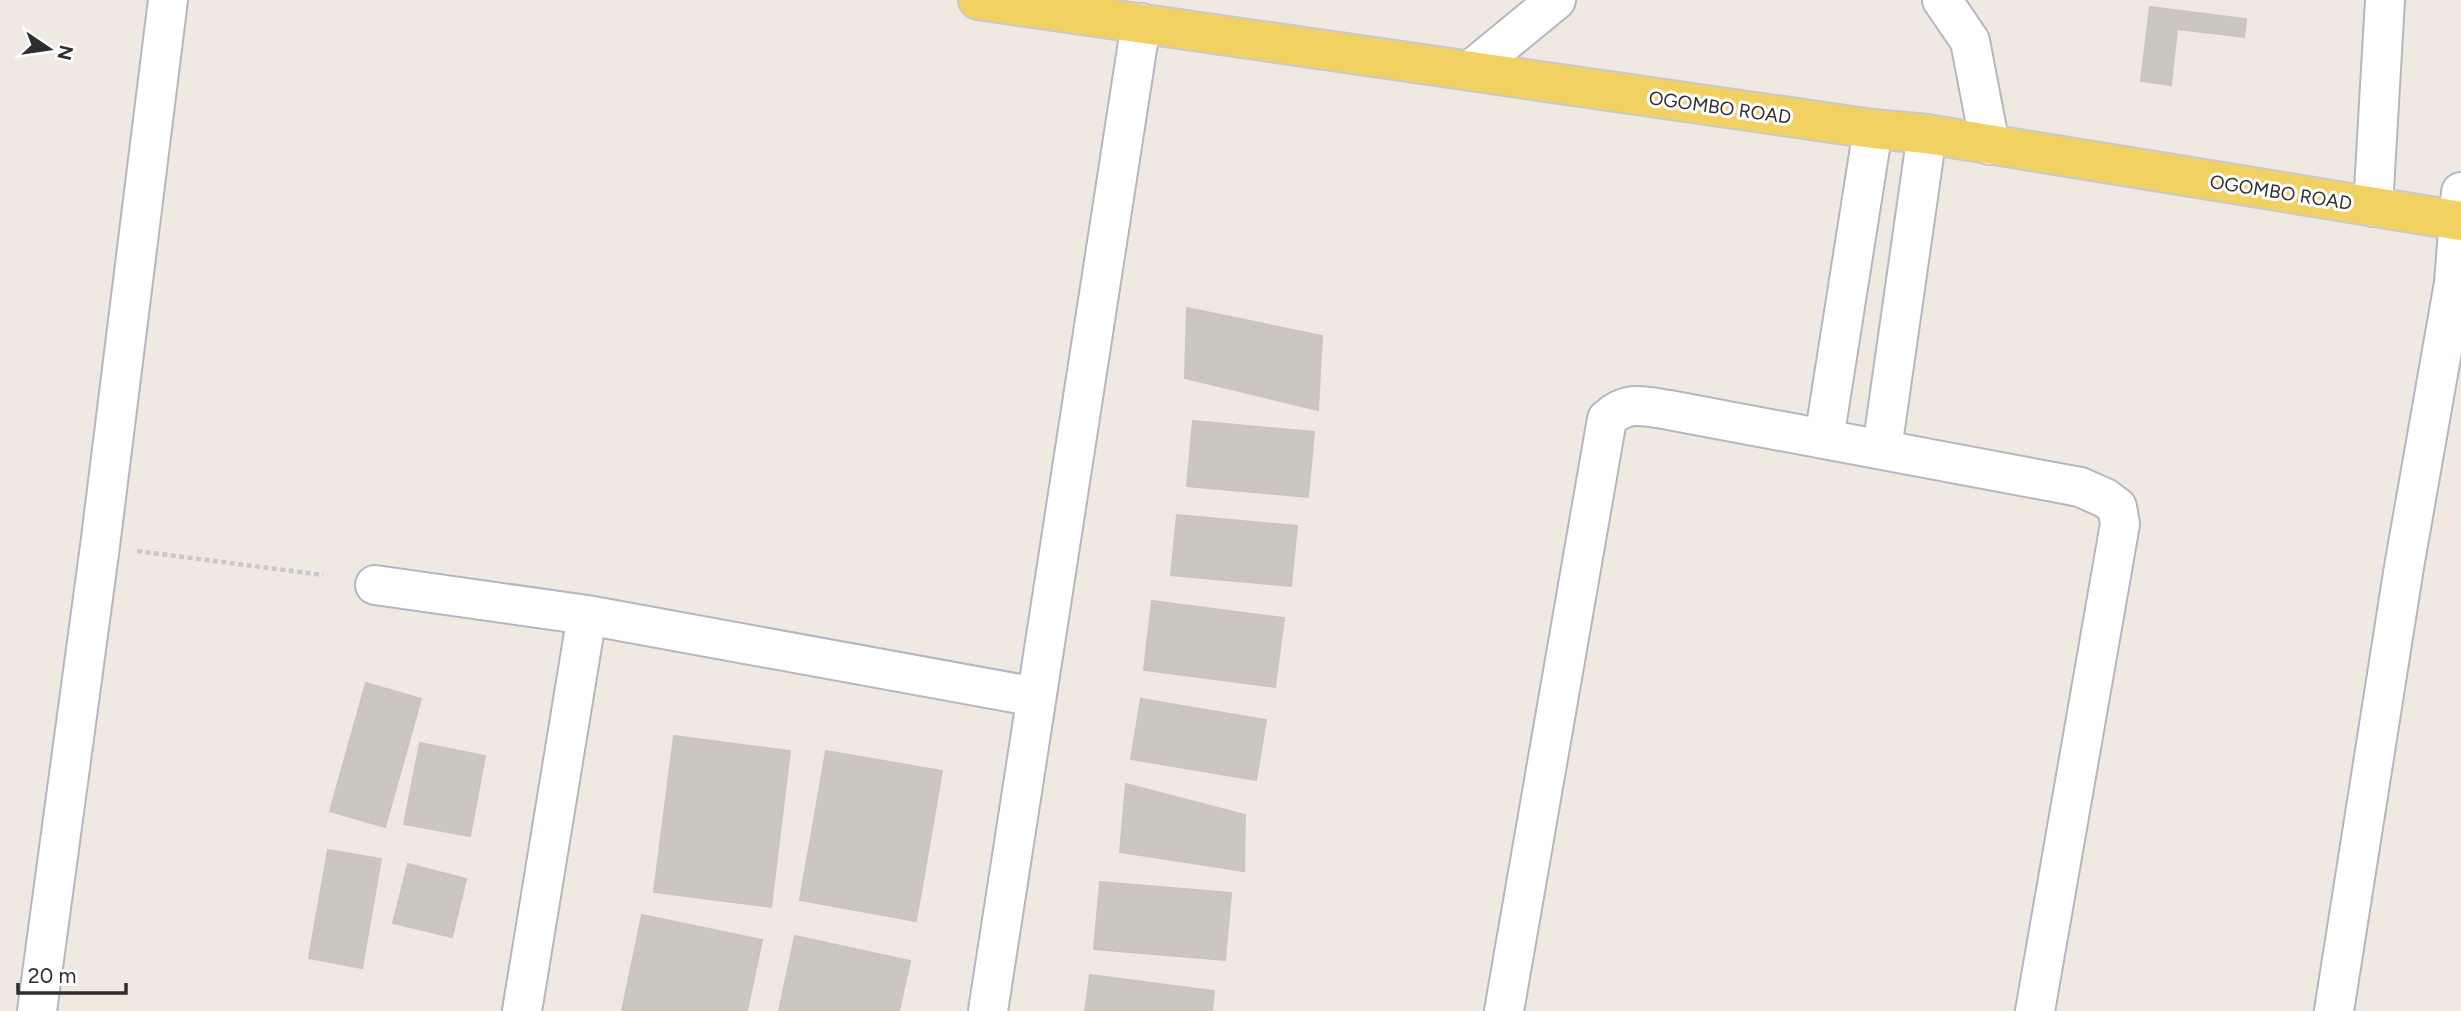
<svg xmlns="http://www.w3.org/2000/svg" width="2461" height="1011" font-family="Figtree,sans-serif">
	<style>
		.building { fill: #cbc7bf; stroke: #cbc5ba; stroke-width: 2 }
		.lines { fill: none; stroke-linecap: round; stroke-linejoin: round }
		.minor-casing { stroke: #b4b7c1; stroke-width: 42 }
		.major-casing { stroke: #c9c9c9; stroke-width: 42 }
		.path { stroke: #c9c9c9; stroke-width: 4.5; stroke-dasharray: 5 3.5; stroke-linecap: butt }
		.minor { stroke: #fff; stroke-width: 38 }
		.major { stroke: #f2d163; stroke-width: 38 }
		.labels { text-anchor: middle; stroke-width: 6; stroke-linejoin: round; paint-order: stroke }
		.street-label { font-size: 19px; fill: #2e2e2e; stroke: #fff }
	</style>
	<rect width="100%" height="100%" fill="#efe9e1"/>
	<!-- building -->
	<path class="building" d="M2150,7l96,12 -2,18 -67,-8 -6,56 -30,-4z
		M1187,308l135,28 -4,74 -133,-32z
		M1193,421l121,11 -6,65 -121,-11z
		M1177,515l120,11 -6,60 -120,-11z
		M1152,601l132,17 -9,69 -131,-17z
		M366,683l55,16 -36,128 -55,-16z
		M1141,699l125,21 -10,60 -125,-21z
		M674,736l116,15 -19,156 -117,-15z
		M420,743l65,13 -15,80 -66,-12z
		M826,751l116,20 -26,150 -116,-21z
		M1126,784l119,31 -1,56 -124,-19z
		M328,850l53,9 -19,109 -53,-10z
		M408,864l58,15 -14,58 -59,-14z
		M1100,882l131,11 -6,67 -131,-11z
		M642,915l120,25 -15,71h-125z
		M795,936l115,25 -11,50h-120z
		M1090,975l124,16 -2,20h-127z"/>
	<g class="lines">
		<defs>
			<path id="minor" d="M1942,0l28,41 20,104
				M1471,70l85,-70
				M2373,207l12,-207
				M1824,439l49,-310
				M1882,449l45,-315
				M375,585l212,30 449,82
				M37,1011l63,-465 68,-546
				M522,1011l65,-396
				M988,1011l153,-988
				M1504,1011l103,-592c21,-19 36,-13 62,-9l411,77 25,11 12,9 3,17 -85,487
				M2334,1011l70,-444 50,-284 7,-91"/>
			<path id="major" d="M978,0l895,129 54,5 534,87"/>
		</defs>
		<!-- minor casing -->
		<use href="#minor" class="minor-casing"/>
		<!-- major casing -->
		<use href="#major" class="major-casing"/>
		<!-- path -->
		<path class="path" d="M137,551l186,24"/>
		<!-- minor -->
		<use href="#minor" class="minor"/>
		<!-- major -->
		<use href="#major" class="major"/>
	</g>
	<g class="labels">
		<!-- street labels -->
		<g class="street-label">
			<text transform="translate(1720 107) rotate(8)" y="7">OGOMBO ROAD</text>
			<text transform="translate(2281 192) rotate(9)" y="7">OGOMBO ROAD</text>
		</g>
	</g>
	<!-- north arrow -->
	<g transform="translate(49 49) rotate(103)" stroke="#ffffff" stroke-width="5" paint-order="stroke">
	<path d="M0-5L12 26L0 18L-12 26Z" fill="#2e2e2e"/>
	<text y="-10" font-size="19" font-weight="bold" text-anchor="middle" fill="#2e2e2e">N</text>
	</g>
	<!-- scale -->
	<path d="M18 983v10h108v-10" fill="none" stroke="#2e2e2e" stroke-width="3.5"/>
	<text x="28" y="983" font-size="21" fill="#2e2e2e" stroke="#ffffff" stroke-width="5" paint-order="stroke">20 m</text>
</svg>
